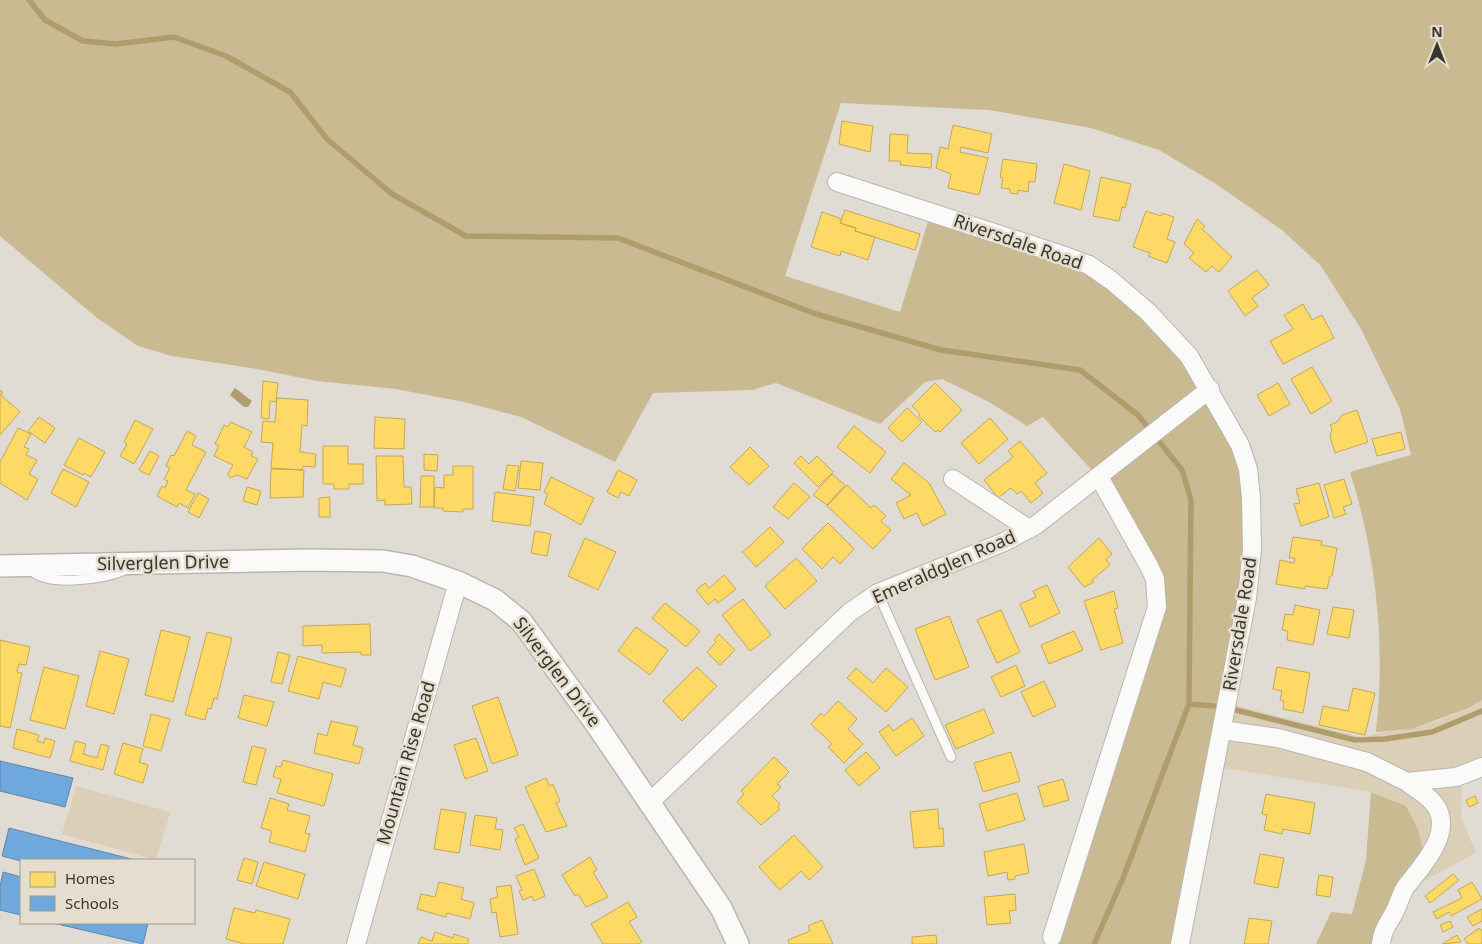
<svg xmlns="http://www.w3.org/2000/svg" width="1482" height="944" font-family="'Noto Sans',sans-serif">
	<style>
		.green { fill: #dbd0b7 }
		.forest { fill: #c9ba91 }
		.water { fill: #b09d6c }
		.homes { fill: #ffd966; stroke: #c4a856 }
		.schools { fill: #6fa8dc; stroke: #5f86a8 }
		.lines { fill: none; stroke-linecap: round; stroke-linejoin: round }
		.stream { stroke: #b09d6c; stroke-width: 5.5 }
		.service-casing { stroke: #b9b6b0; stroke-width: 11 }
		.minor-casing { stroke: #b9b6b0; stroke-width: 20 }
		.tertiary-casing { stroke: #b9b6b0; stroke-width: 24 }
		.service { stroke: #fafaf9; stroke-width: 9 }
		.minor { stroke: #fafaf9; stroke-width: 18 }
		.tertiary { stroke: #fafaf9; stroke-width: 21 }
		.labels { text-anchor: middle; stroke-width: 5; stroke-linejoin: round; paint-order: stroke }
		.street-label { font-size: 18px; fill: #393630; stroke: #e5decf }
	</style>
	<rect width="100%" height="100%" fill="#e0dcd4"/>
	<!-- green -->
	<path class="green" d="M1482,700v70l-20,10 -1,37 15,36 -69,37 -1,-84 -35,-14 -153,-25 11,-63 136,34c16,-9 32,-5 49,-10 23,-6 48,-16 68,-28z
		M76,786l94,26 -14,48 -94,-26z"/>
	<!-- forest -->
	<path class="forest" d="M0,0h1482v700l-14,8 -56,21 -36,3c10,-86 0,-178 -26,-260l61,-17 -11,-46 -39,-80 -40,-63 -39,-36 -66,-46 -57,-34 -68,-22 -102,-18 -148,-7 -56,173 115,36 30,-97 153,49 105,92 52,89 11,106 -68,393h-135l109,-353 -58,-113 -56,-61 -16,9 -38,-24 -47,-23 -17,3 -45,42 -104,-41 -24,7 -99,3 -38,69 -94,-45 -57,-15 -68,-13 -79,-8 -60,-12 -85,-13 -34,-10 -41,-28 -97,-82z
		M1371,792l35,14 12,23 5,21 -38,94h-69l15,-32 21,2 14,-54z"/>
	<!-- water -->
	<path class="water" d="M235,388l17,13 -4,6h-4l-14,-12z"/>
	<!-- homes -->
	<path class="homes" d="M842,121l31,5 -3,26 -31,-8z
		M953,125l39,9 -4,19 -27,-6 -1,5 28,6 -9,37 -31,-7 3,-14 -15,-6 4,-21 8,2z
		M890,134l18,1 -1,18 25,1 -1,14 -31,-3 1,-4h-12z
		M1003,159l34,5 -2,18 -6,-1 -1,11 -10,-2v4l-8,-1v-4l-9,-1 2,-10 -3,-1z
		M1064,164l26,7 -9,39 -27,-7z
		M1101,177l30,7 -6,24 -3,-1 -3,14 -26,-5z
		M845,210l75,24 -5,16 -60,-19 1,-3 -16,-5z
		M1146,211l15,5 1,-3 12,4 -7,22 8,3 -8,21 -19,-7 2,-3 -17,-6z
		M822,212l20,7 -2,4 16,5 -1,3 20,6 -7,23 -27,-9 -1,5 -29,-9z
		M1197,219l8,7 -3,3 30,28 -13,15 -7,-6 -6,6 -17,-14 5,-5 -10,-9z
		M1257,270l12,15 -17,13 6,8 -13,10 -17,-25z
		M1303,304l9,16 10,-5 12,23 -51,26 -13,-23 23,-12 -9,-14z
		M1312,367l20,34 -21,13 -20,-35z
		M263,381l15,2 -2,19 -6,-1 -1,18 -8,-1z
		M935,383l27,27 -22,22 -2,-2 -3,2 -16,-16 1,-2 -8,-8z
		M1278,383l12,21 -21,12 -12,-21z
		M0,390l3,3 -2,2 19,17 -20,23z
		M277,398l31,2 -1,26 -5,-1 -2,27 16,2 -1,13 -12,-1 -1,4 -31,-2 2,-25 -12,-1 2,-21 12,1z
		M907,408l15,14 -20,20 -14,-14z
		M1357,410l11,32 -33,11 -5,-16 2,-8 -2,-4 7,-3 5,-7z
		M39,417l16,11 -10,15 -17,-12z
		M375,417l30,2 -1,30 -30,-1z
		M990,418l18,21 -29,25 -18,-21z
		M135,420l18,9 -19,35 -14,-8 7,-12 -3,-2z
		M231,422l21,10 -8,15 9,5 -2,4 7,3 -11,20 -10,-4 -7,3 -2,-4 5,-9 -19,-9 5,-10 -4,-2 9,-19 4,2z
		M854,426l32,26 -16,21 -33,-26z
		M18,428l13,6 -7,13 5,2 -3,6 11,5 -8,14 9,5 -11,21 -27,-17v-21z
		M187,431l9,5 -4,9 14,7 -20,38 9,4 -7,14 -9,-5 -2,4 -20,-11 5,-10 3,2 3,-7 -4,-2 6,-11 -4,-2 5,-11 3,1z
		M1401,432l4,17 -28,7 -5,-17z
		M79,438l26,14 -14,25 -7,-4 -1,2 -19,-10z
		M1020,441l27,32 -12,10 8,10 -12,10 -10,-12 -4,3 -6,-6 -13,10 -14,-18 29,-23 -5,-6z
		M323,446h25v18h15v20h-14v5h-15v-5h-11z
		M750,447l19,19 -20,19 -19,-18z
		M150,451l9,5 -10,19 -10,-5z
		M424,454l14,1 -1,16 -13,-1z
		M376,456h27l1,31h7l1,17 -27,1v-5l-8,1z
		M801,456l8,8 8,-8 16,16 -15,15 -24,-24z
		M521,461l22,2 -3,27 -22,-2z
		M904,463l25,20 17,31 -23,12 -6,-13 -13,6 -8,-16 15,-8 -20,-16z
		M507,465l12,1 -4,25 -12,-2z
		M453,466h20v43h-10v3l-20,-1v-3h-9l1,-21 9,1v-13h9z
		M63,469l26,13 -13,25 -25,-14z
		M271,469l33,1 -1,27 -33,1z
		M618,470l19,10 -8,16 -8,-4 -3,6 -11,-6z
		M832,474l13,11 -18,20 -14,-10z
		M421,476h13v31h-14z
		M551,477l43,21 -13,27 -37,-21 4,-10 -4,-2z
		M1344,479l8,25 -9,3 3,7 -12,4 -10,-33z
		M794,483l16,14 -22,22 -15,-12z
		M1319,483l10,34 -28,9 -7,-22 6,-1 -4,-14z
		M847,485l24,23 3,-3 12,11 -5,5 10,9 -18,19 -46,-43z
		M247,487l14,4 -4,14 -14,-4z
		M495,492l39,5 -4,29 -38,-5z
		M198,493l11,6 -10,19 -11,-6z
		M330,497v20h-11v-19z
		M828,523l26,26 -14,15 -7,-7 -11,12 -20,-20z
		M770,527l14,15 -28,25 -13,-15z
		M535,531l16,3 -4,22 -16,-3z
		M1293,537l29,4 -1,4 16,3 -5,28h-2l-3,13 -22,-3v3l-29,-5 4,-24 14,3 1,-5h-6z
		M585,538l31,14 -18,38 -30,-14z
		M1099,538l13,16 -6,5 4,6 -18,15 2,2 -10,5 -16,-20z
		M796,558l21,23 -32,28 -20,-23z
		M724,575l12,14 -18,14 -3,-4 -7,6 -12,-15 9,-7 4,5z
		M1047,585l13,28 -30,14 -10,-23 16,-7 -3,-6z
		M1114,591l4,17 -4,1 9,34 -22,7 -17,-49z
		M743,599l28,36 -21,16 -28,-36z
		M665,603l35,28 -14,16 -34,-29z
		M1295,605l25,5 -7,35 -26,-5 1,-9 -6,-1 3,-16 8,1z
		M1333,607l21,3 -5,28 -22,-4z
		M1001,610l19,42 -23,11 -20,-43z
		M949,616l20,51 -34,13 -20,-51z
		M370,624l1,31h-10v-3l-39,1v-8l-19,1v-20z
		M636,627l32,23 -18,25 -32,-24z
		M161,630l29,7 -17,65 -28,-7z
		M1074,631l9,19 -34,14 -8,-19z
		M207,632l25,6 -15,61 -3,-1 -3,11 -3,-1 -3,12 -20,-5z
		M719,634l16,16 -15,15 -13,-13 9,-10 -2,-2z
		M0,640l30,7 -4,18 -7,-1 -2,8 5,1 -12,55 -10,-2z
		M100,651l29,8 -15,55 -28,-8z
		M278,652l12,3 -8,29 -11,-2z
		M298,656l48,13 -5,18 -18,-5 -4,17 -31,-8z
		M1016,665l9,21 -24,11 -10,-20z
		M44,667l35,9 -14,53 -35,-9z
		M697,667l20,19 -35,35 -19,-20z
		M1277,667l33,6 -7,40 -20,-4 1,-8 -4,-1 2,-9 -9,-2z
		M856,668l17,15 13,-15 22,19 -22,25 -39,-34z
		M1044,681l12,25 -23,11 -12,-25z
		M1353,688l22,5 -10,42 -46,-10 4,-19 25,5z
		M244,695l30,7 -7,24 -29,-8z
		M498,697l20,58 -26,9 -20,-58z
		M838,701l19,18 -9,10 15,15 -19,19 -16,-16 4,-3 -21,-20 10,-11 3,3z
		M984,709l10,24 -38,16 -11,-24z
		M151,714l19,5 -9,32 -18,-5z
		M912,718l12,18 -28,20 -17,-24 10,-7 4,6z
		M331,721l27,6 -5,18 10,3 -4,16 -45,-11 4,-20 9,3z
		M17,729l22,6 -2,6 7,2 1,-5 10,3 -5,17 -37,-10z
		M476,738l12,33 -23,8 -11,-34z
		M75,741l11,3 -3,10 14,4 4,-14 8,2 -6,24 -33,-9z
		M123,743l20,6 -4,13 9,3 -5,18 -29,-9z
		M252,746l14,3 -10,36 -13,-3z
		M866,752l14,16 -21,18 -14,-16z
		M1011,752l9,29 -37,11 -9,-29z
		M774,757l15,15 -12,12 4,3 -9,9 8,8 -2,3 2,2 -19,16 -24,-23 7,-8 -3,-3z
		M283,760l50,14 -9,32 -47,-13 4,-14 -8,-2 3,-11 5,1z
		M546,778l3,8 4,-2 7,17 -4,2 11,23 -21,6 -21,-45z
		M1063,779l6,21 -25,7 -6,-21z
		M1017,793l8,27 -38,11 -8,-27z
		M1266,794l49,9 -5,31 -27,-5 -1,5 -18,-4 3,-15 -5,-1z
		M1475,796l3,7 -9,4 -3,-7z
		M270,798l19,6 -2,6 23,6 -5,17 5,1 -5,18 -36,-10 3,-11 -11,-3z
		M441,809l25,4 -7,40 -25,-4z
		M938,809l1,20 4,-1 1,18 -30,2 -4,-36z
		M475,815l22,3 -2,11 8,1 -3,20 -30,-5z
		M523,824l16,34 -14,7 -10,-26 4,-2 -5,-9z
		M794,835l29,32 -14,13 -8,-9 -21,19 -21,-23z
		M1024,844l5,29 -14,3v3l-7,1 -1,-8 -19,4 -4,-24z
		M1260,854l24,4 -6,30 -24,-5z
		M590,857l7,13 -4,2 15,25 -22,10 -8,-13 -3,2 -13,-21z
		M244,858l14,4 -6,22 -15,-4z
		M264,862l41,12 -7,25 -42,-13z
		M534,869l11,27 -11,5 -2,-5 -9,4 -4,-9 3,-1 -6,-14z
		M1453,874l6,6 -29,23 -5,-7z
		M1319,875l14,2 -3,20 -14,-2z
		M439,882l25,6 -3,11 13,4 -4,16 -23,-6 -1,4 -29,-8 4,-15 14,3z
		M1472,882l10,17 -31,17 -2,-4 -12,7 -4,-7 29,-14 -4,-8z
		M511,885l7,49 -18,3 -4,-25 -4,1 -2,-14 8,-2 -2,-10z
		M1015,894l1,16 -7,1 2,12 -24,2 -3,-28z
		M628,902l9,15 -8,5 13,20 -4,2h-35l-12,-20z
		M234,908l21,5 1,-3 34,9 -7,25h-38l-19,-5z
		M1482,909v12l-9,5 -6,-9z
		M1249,918l23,3 -4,23h-24z
		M822,920l11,24h-44l-1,-4 22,-9 -2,-5z
		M1450,921l3,6 -10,5 -3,-7z
		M1479,928l3,3v13h-14l-4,-5z
		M435,932l18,6 1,-4 15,5 -2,5h-49l3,-7 11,4z
		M936,935l1,9h-25v-7z
		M1457,935l4,7 -19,2z"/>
	<!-- schools -->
	<path class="schools" d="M0,761l73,17 -8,29 -65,-16z
		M9,828l126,32 -114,1 -19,-5z
		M3,872l18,5v38l-21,-5v-24z
		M53,923h95l-5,21z"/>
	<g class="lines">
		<!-- stream -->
		<path class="stream" d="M29,0l16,20 38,21 33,3 58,-7 52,19 64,36 37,47 65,55 74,42 152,2 198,76 125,36 139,20 58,45 44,55 9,30 -2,204 -66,174 -29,66
			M1189,704l25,2
			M1236,710l119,30 30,-1 47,-7 50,-21"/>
		<defs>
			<path id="service" d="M32,571c17,16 73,8 93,-1
				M878,593l73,164"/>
			<path id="minor" d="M837,182l225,73 27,10 23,16 36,31 41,44 51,89 8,24 3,29 1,51 -5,49 -67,346
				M953,479l76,50
				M1222,730l56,8 89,24 40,20 49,-5 26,-10
				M649,803l201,-191 28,-19 126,-51 32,-17 174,-136
				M1052,937l105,-330 -2,-28 -6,-13 -50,-89
				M356,944l102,-362
				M1381,944c1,-15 9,-22 15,-35 3,-7 5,-14 9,-21 14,-19 46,-51 33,-78 -5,-12 -21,-20 -31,-28"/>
			<path id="tertiary" d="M0,566l308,-6 75,1 29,5 46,16 37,18 26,21 75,103 125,184 17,36"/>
		</defs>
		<!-- service casing -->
		<use href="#service" class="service-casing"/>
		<!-- minor casing -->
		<use href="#minor" class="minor-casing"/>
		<!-- tertiary casing -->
		<use href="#tertiary" class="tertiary-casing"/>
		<!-- service -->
		<use href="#service" class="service"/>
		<!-- minor -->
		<use href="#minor" class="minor"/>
		<!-- tertiary -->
		<use href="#tertiary" class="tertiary"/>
	</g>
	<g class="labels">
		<!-- street labels -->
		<g class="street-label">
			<text transform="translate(1018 242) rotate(19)" y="6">Riversdale Road</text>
			<text transform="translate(163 563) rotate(-1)" y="6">Silverglen Drive</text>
			<text transform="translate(944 567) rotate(-24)" y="6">Emeraldglen Road</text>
			<text transform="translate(1240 624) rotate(-81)" y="6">Riversdale Road</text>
			<text transform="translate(557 672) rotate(53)" y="6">Silverglen Drive</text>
			<text transform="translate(406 763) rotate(-74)" y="6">Mountain Rise Road</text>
		</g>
	</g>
	<!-- legend -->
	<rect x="20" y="859" width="175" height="65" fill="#e5decf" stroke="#a09b8f"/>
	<rect x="30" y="872" width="25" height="15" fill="#ffd966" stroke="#a09b8f"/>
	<text x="65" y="884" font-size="15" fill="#393630">Homes</text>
	<rect x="30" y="896" width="25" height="15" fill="#6fa8dc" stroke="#a09b8f"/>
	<text x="65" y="909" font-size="15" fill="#393630">Schools</text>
	<!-- north arrow -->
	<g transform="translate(1437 45)" stroke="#e5decf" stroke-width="4" paint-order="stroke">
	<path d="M0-4L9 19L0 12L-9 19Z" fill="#393630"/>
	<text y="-8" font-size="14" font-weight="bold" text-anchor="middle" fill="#393630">N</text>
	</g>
</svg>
